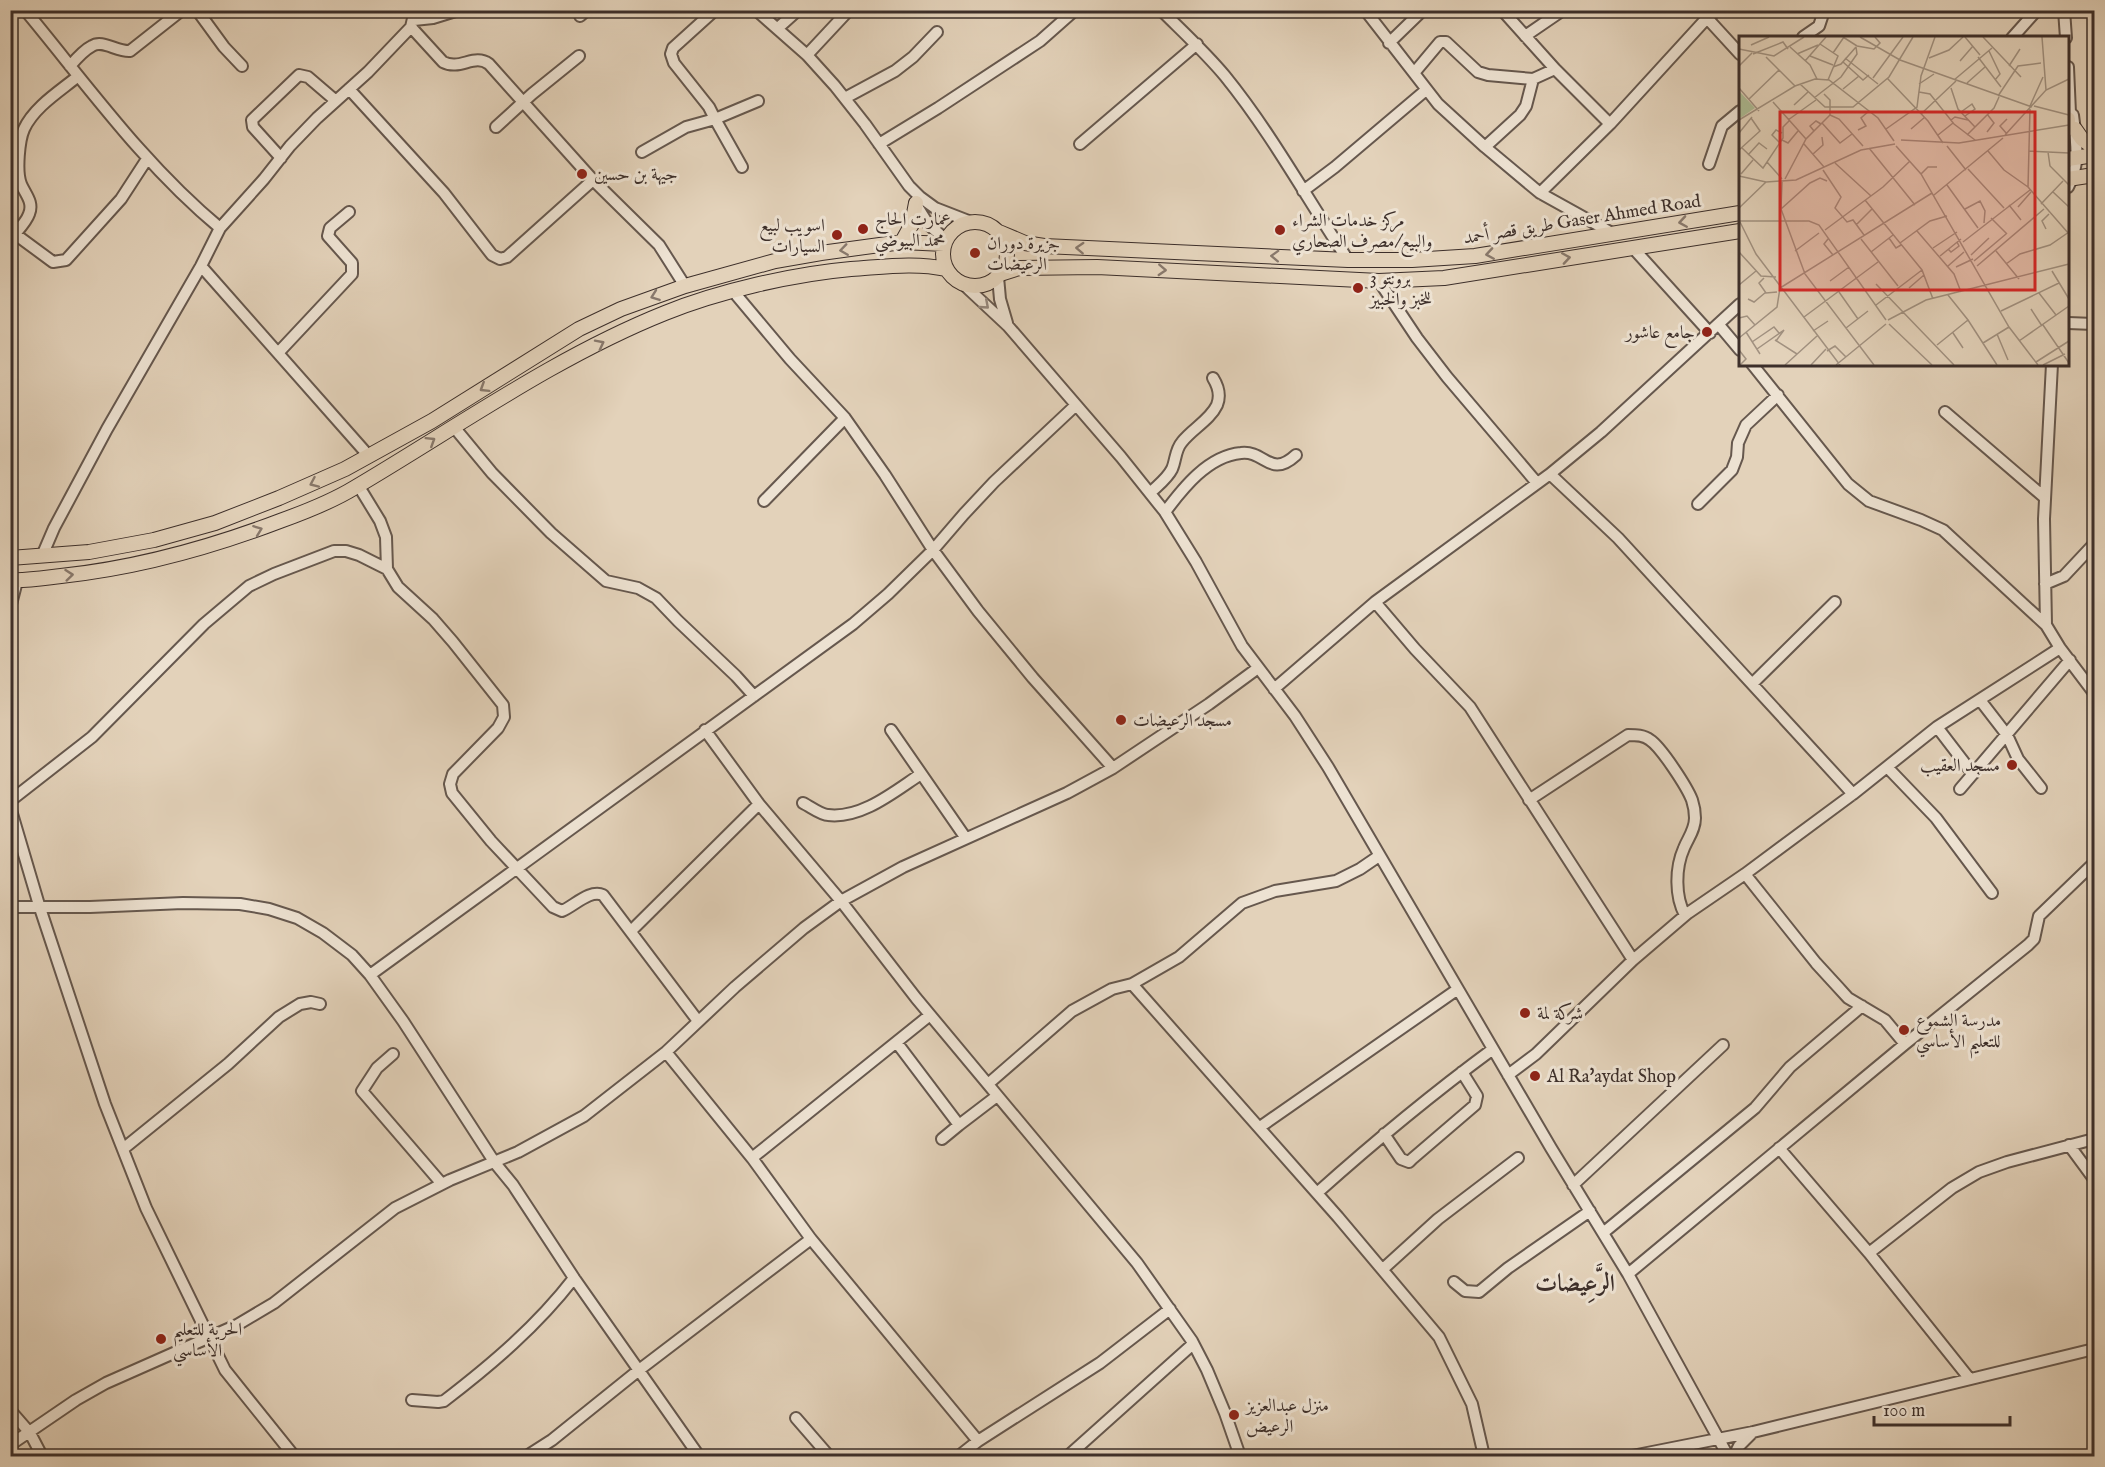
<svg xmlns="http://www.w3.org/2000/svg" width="2105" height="1467" font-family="'IM FELL English',Amiri,serif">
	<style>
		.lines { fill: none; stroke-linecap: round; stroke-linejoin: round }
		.minor-casing { stroke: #66584e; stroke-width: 14 }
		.major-casing { stroke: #3d2f2a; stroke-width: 16 }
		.minor { stroke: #ede2d2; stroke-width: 10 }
		.major { stroke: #e3d2ba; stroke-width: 14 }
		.oneway { stroke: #88786b }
		.oneway2 { stroke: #95887e }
		.poi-dot { fill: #8f2418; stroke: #ede2d2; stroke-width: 2 }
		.labels { text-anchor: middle; stroke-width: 6; stroke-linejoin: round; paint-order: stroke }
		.poi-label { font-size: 18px; fill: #3d2f2a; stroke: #ede2d2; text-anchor: start }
		.street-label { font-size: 18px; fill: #3d2f2a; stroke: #ede2d2 }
		.district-label { font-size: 24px; font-weight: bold; fill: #3d2f2a; stroke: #ede2d2 }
		.inset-road { fill: none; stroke: #a19180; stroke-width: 1.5 }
		.view { fill: #d62828; fill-opacity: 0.15; stroke: #d62828; stroke-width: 3 }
		.inset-edge { fill: none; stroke: #3d2f2a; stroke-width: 3 }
	</style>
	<rect width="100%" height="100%" fill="#e3d2ba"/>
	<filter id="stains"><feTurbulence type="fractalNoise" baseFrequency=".00333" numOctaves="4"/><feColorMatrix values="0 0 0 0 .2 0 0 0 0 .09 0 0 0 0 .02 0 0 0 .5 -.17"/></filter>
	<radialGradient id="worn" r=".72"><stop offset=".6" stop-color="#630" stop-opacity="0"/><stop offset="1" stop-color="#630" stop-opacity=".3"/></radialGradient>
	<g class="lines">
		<defs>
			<path id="minor" d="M25,10c63,76 119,155 195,218
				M197,10l27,37 18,19
				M756,10l51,45 28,31 30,38 44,62 11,11 15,11 36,14
				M1161,10c22,22 44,42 64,66 47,58 82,123 123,184
				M1365,10l73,94 47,43 55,46 72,40
				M1502,10l53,59 55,55
				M2064,10l2,28
				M580,16l7,-6
				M1707,18l33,36
				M414,20l19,-2 26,-8
				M411,27l32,35c17,9 31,-9 46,2l104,116 66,65 26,41
				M778,28l20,-18
				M1525,36l38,-26
				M1803,37l16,-11 4,-12 -3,-4
				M2012,38l25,-28
				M1389,43l34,-33
				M807,55l42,-45
				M70,66c6,-7 14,-16 22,-20 10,-7 25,6 38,5l52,-41
				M2068,67l2,46 -2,5
				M1414,73l26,-31h6l32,30 10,3 45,4 22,-10
				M349,89l95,104 48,62 8,4 7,-2 86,-77
				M845,98l50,-27 18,-14 24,-25
				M496,127l36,-33 47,-38
				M879,144l59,-36 102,-67 35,-31
				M1080,144l117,-100
				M1485,147l35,-32 6,-9 7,-27
				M642,152l44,-25 29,-8 -6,-12 -35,-44 -3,-9 2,-6 42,-38
				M281,158l-28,-31 -1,-7 47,-45 9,2 28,24
				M1709,164l13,-38 18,-15
				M742,167l-27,-48 43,-18
				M2068,187c13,-23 8,-47 5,-72l-3,-2
				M1303,191l32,-24 91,-77
				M1540,193l70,-69 97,-106 10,-8
				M915,203l13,21 18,16
				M15,234l38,28 13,-2 55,-61 26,-40
				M10,240c6,-8 16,-17 19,-26 5,-12 -4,-20 -8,-30 -5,-12 -2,-44 3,-55 10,-22 36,-38 53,-52
				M1633,248l77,85
				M201,266l167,189
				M998,277l2,22 7,24
				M1379,281l38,57 30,39 90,106
				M962,283l46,43 113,131 44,55 31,50 46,84 53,70 33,51 223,381 77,126 100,182
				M733,291l57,68 55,59 40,57 48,75 45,61 55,67 80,90
				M2068,323l26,1
				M1719,325l21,25
				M278,353l74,-79v-11l-24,-27 2,-8 19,-16
				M1752,364l96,120 21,17 52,19 22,10 103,95
				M2052,364l-8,155 2,106 14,23 34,45
				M1945,412l99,85
				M454,427l38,46 59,60 55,48 32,7 18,10 22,23 58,55 18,20
				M1550,474l68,64 235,256
				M358,485l22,36 6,16 1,32 11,18 35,32 20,23 50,63 1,12 -6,11 -45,46 -3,10 2,9 39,48 62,66 9,4c12,-5 28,-22 41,-16l95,126
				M1150,493c8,-8 17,-14 22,-24 4,-9 3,-19 10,-27 10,-13 28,-22 35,-37 4,-10 1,-19 -4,-27
				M764,501l81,-83
				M1698,504l34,-34 5,-13 1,-14 8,-18 32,-30
				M1165,512c18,-24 43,-56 76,-59 24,-3 29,26 55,2
				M42,556l12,-28 53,-99 94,-163 19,-38 44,-49 26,-33 27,-28 51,-46 43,-45 4,-17
				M2045,584l19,-8 30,-32
				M1375,602l40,47 55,58 163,253
				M10,608l7,-27
				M1752,684l83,-82
				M1274,689l101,-87 175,-128 51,-42 139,-128
				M1980,700l27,35 11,24 23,29
				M1937,727l36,47
				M705,730l54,74 82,97 75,97 221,265 55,78 15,29 18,43 15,43
				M891,730l74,107
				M1887,767l49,51 56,75
				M1960,789l110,-129
				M1529,800l99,-65c8,0 16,0 22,5 11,7 37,47 42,60 2,6 3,13 3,18 0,12 -7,20 -11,30 -9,20 -9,49 1,67
				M10,801l82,-64 112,-113 45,-38 25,-12 60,-23h12l13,4 28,14
				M803,803c8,4 18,12 25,12 34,4 67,-24 93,-41
				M10,807l29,98 66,199 41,104 79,162 69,86
				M1745,874l71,89 22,24 10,11 37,22 20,24
				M10,907h80l93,-4 57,1 29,5 28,9 26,15 29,22 18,20 33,46 92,142 18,22 61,93 125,178
				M631,931l128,-127
				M370,975l483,-351 35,-30 45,-44 31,-36 30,-32 82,-77
				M1132,984l206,233 101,120 33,67 12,52
				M897,1043l62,82 38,-29
				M666,1052l86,106 59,81 167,202
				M393,1054l-16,14 -15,23 80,93
				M1508,1075l28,-21 97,-94 55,-47 57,-39 108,-80 84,-67 123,-79
				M988,1084l84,-73 40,-22 20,-5 47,-27 63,-54 33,-12 61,-10 24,-12 19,-13
				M1260,1127l198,-138
				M1384,1134l17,25 8,3 3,-3 63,-54 2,-9 -15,-24
				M942,1139l17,-14
				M2069,1145l25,34
				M1779,1148l90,105 100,125
				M123,1149l105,-85 51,-47 21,-13 11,-2 9,2
				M752,1158l178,-143
				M1573,1185l150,-140
				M1317,1193c57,-51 115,-99 176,-144
				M1603,1233l152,-125 35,-41 72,-61
				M1869,1253l83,-65 27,-16 28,-10 87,-23
				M1383,1269l55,-50 80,-61
				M1628,1274l277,-230 123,-99 6,-6 5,-23 55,-53
				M1454,1282l11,9 14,1 29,-24 82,-57
				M412,1400l26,2 6,-1c48,-37 93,-75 130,-123
				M10,1410l20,23 12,23
				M796,1418l33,38
				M10,1445l66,-45 30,-17 131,-58 37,-22 121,-95 55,-28 68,-28 66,-36 82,-64 69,-65 69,-59 37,-27 62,-34 164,-74 46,-25 96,-64 49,-36
				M527,1456l25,-16 87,-70 172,-131
				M959,1456l19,-15 122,-78 70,-54
				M1068,1456l125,-112
				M1632,1456l121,-24 341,-83
				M1734,1456l5,-10 14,-14"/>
			<path id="major" d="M2068,121v-2
				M2075,129l7,10 12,9
				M2068,159l26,-4
				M2068,179l26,-4
				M943 254a32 32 0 1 1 64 0a32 32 0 1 1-64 0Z
				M999,232l26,11 19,3 304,14h64l63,-4 265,-43
				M902,242l10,-18 4,-21
				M1000,274l19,-6 78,-1 282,14 65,-3 296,-47
				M10,558l79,-6 65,-12 61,-17 64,-25 66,-29 87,-48 147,-92 42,-20 64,-23 90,-25 46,-8 81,-11 42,2
				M10,580c17,1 34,-2 51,-4 75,-8 148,-28 219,-55 25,-9 51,-19 74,-33 102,-60 201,-131 311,-175 54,-22 129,-39 186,-44 32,-2 64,-7 95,0"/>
		</defs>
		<!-- minor casing -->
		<use href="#minor" class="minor-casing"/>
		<!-- major casing -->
		<use href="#major" class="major-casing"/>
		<!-- minor -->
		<use href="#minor" class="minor"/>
		<!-- major -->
		<use href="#major" class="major"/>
	</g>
	<!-- one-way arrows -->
	<defs><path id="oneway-chevron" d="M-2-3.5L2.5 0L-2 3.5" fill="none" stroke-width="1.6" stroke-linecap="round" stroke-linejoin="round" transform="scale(1.5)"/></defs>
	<g class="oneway">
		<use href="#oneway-chevron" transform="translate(1683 222) rotate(171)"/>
		<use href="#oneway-chevron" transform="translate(1080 248) rotate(-177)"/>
		<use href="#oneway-chevron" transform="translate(844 250) rotate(172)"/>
		<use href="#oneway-chevron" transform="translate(1490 254) rotate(171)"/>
		<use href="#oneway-chevron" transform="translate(1275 256) rotate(-178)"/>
		<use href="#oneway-chevron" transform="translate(1566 258) rotate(-9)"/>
		<use href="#oneway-chevron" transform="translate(1162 270) rotate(3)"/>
		<use href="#oneway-chevron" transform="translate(655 296) rotate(160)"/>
		<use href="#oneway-chevron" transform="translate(600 344) rotate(-27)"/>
		<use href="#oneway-chevron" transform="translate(484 388) rotate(148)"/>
		<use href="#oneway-chevron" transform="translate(431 441) rotate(-32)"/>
		<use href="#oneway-chevron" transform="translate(314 483) rotate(156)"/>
		<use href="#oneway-chevron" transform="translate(258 530) rotate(-21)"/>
		<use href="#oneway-chevron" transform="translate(69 575) rotate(-6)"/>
	</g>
	<use class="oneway2" href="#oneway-chevron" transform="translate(985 305) rotate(41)"/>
	<!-- markers -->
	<g class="poi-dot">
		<circle cx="582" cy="174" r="6"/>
		<circle cx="863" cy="229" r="6"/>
		<circle cx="1280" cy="230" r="6"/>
		<circle cx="837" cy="235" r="6"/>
		<circle cx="975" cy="253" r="6"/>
		<circle cx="1358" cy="288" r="6"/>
		<circle cx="1707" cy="332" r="6"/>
		<circle cx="1121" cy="720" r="6"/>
		<circle cx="2012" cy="765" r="6"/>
		<circle cx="1525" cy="1013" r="6"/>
		<circle cx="1904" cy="1030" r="6"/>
		<circle cx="1535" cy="1076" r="6"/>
		<circle cx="161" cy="1339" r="6"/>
		<circle cx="1234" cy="1415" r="6"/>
	</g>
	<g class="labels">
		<!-- poi labels -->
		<g class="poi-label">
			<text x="594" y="180">جيهة بن حسين</text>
			<text x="875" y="225">عمارت الحاج<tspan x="875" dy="21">محمد البيوضي</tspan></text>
			<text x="1292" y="226">مركز خدمات الشراء<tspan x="1292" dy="21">والبيع/مصرف الصحاري</tspan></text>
			<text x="825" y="231" text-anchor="end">اسويب لبيع<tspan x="825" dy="21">السيارات</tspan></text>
			<text x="987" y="249">جزيرة دوران<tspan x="987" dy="21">الرعيضات</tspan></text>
			<text x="1370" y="284">برونتو 3<tspan x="1370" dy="21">للخبز والخبيز</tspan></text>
			<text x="1695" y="338" text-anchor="end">جامع عاشور</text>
			<text x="1133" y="726">مسجد الرعيضات</text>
			<text x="2000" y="771" text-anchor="end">مسجد العقيب</text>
			<text x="1537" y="1019">شركة لمة</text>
			<text x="1916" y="1026">مدرسة الشموع<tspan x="1916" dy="21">للتعليم الأساسي</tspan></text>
			<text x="1547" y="1082">Al Ra'aydat Shop</text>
			<text x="173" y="1335">الحرية للتعليم<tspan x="173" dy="21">الأساسي</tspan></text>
			<text x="1246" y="1411">منزل عبدالعزيز<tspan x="1246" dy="21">الرعيض</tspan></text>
		</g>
		<!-- street labels -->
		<g class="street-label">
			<text transform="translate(1582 219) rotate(-9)" y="6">طريق قصر أحمد Gaser Ahmed Road</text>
		</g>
		<!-- district labels -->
		<g class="district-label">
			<text x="1575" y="1291">الرَّعِيضات</text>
		</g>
	</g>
	<!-- overview -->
	<g transform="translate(1739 36)">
		<rect width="330" height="330" fill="#e3d2ba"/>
		<path d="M1,56l15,16 -16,11v-26z" fill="#adbd95"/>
		<path class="inset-road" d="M104,1l14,9 17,3 6,-6 -5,-6M121,1l40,23 132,47M226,1l15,18M244,1l38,40M303,1l4,53M81,8l18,12 -10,24M12,9l18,-8M51,11l20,18 7,14M0,13l35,7 30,-19M250,15l11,23 -5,6M94,17l11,-16M14,18l30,-12 5,7M58,18l21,-9M71,20l23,9M27,21l29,29M239,21l23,30M106,22l33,26M190,22l20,-8 14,-13M66,25l21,-24M221,25l13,-15M104,26l20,18 6,-5M0,30l13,-13M270,30l11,-17M94,31l8,-3 15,-17M134,42l30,-41M148,42l41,43 15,22M215,44l38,-32M228,47l18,-16M61,48l25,23h28l36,-30 24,-40M180,48l15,-10M0,52l20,23M212,52l7,21 17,18M104,53l16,-13M180,56l11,2 24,30 21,16M259,60l20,-30 23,-3M75,62l27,-21 16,-23 -1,-7M10,63l30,-29M34,66l33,37M55,69l14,-13M291,70l13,-29M295,70l35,9M291,73l-2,78 41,47M222,76l11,-8 3,5 -10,7M182,78l35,-33M248,78l7,9 -7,9M91,79l9,4 24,27M0,84l56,-34 20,-7 14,1 49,38 16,23M49,84l28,-20M212,84l4,-3 13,3M83,87l18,20 12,-9M147,93l31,-22 4,-31 14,-39M172,93l14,-12M119,94l8,-4 -5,-8 8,-7M75,95l-4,-5 6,-5 5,3M0,97l13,-16M268,98l-7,-8 7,-7M199,99l15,-12M228,99l27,-27 5,-11M266,99l41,-45 23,-11M43,104l6,3 10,-12M162,104l58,3 110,-18M41,107l-8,-8 4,-5 6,3M65,108l20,23M157,110l25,28 88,153 29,38M208,110l19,24M3,112l21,20 20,-30v-11l6,-6M130,112l46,57M0,114l21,-19 -9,-13M249,115l16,19 24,17M290,115l40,2M309,116l2,14 19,19M74,118l10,-9 -1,-8M9,119l11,-12 8,6M28,126l15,17M96,127l36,33M229,133l36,39M84,134l18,27 -6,11 12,14 6,-2 11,15M2,138l12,-14M182,138l7,-7h9M0,140l27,6 30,-2 65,-30 34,-6M46,143l21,-40 24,-24v-15l-6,-6M43,146l-1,27 24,65 69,91M208,149l31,43M314,156l16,15M195,159l69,-57M126,164l57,70 11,29M302,168l22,-23M270,169l12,15M279,171l13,-15M0,172l27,-26M42,173l29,-26 10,-5 7,3M226,173l15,-8 5,10 -1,12M252,182l16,16M0,185h70l10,4 67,95M1,186l16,32 84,111M117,189l16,-16M307,193l-4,-8 7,-7M86,194l58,-43 27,-26M178,195l37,43 7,18M150,202l7,10 5,-3M89,203l-4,5 9,11M122,203l37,47M224,206l67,-52M161,207l30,-22 17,-5M194,212l24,-16M209,213l3,3 8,-6 -2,-4M56,215l24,-18M257,215l23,28M0,216l22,24 15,1M132,216l22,-17M232,219l18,-17M201,220l21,-17M235,225l32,-27M267,228l14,-10 30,-9 19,-13M209,230l16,-14M238,230l67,-57M217,231l17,-8M313,235l17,28M25,242l-5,5 7,10 11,-1M91,245l19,-14M137,248l78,81M0,249l17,-14M170,252l15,-13M100,256l19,27M300,257l17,22M9,263l6,3 12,-10M137,269l46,-35M292,273l11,17M262,275l58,-28M65,281l74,-55M0,282l8,-2 8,9M149,284l38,-20 143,-36M229,284l29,45M150,288l43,41M304,289l26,38M107,292l22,-17M74,295l15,-10M7,296l14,22M214,297l10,15M258,298l11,26M0,302l38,-31 3,-19 152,-95M36,304l22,14M280,305l50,-35M13,306l22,-15 5,6M244,307l26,-16M198,309l31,-25 -20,-25M18,313l27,-19 -8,11M0,314l7,9 -6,6M88,315l8,-5 11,11M297,326l33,-21M46,329l32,-29M72,329l15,-16M97,329l50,-41M304,329l22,-11"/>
		<path class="view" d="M41,76h255v178h-255z"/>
		<rect width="330" height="330" class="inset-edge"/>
	</g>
	<!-- margin -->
	<rect width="2105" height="1467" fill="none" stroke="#e3d2ba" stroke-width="36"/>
	<rect x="12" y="12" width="2081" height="1443" fill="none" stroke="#3d2f2a" stroke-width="3"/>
	<rect x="18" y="18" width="2069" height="1431" fill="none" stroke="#3d2f2a" stroke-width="1.5"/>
	<!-- scale -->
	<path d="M1874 1416v9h136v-9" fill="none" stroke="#3d2f2a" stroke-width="3"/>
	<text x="1883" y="1416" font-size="18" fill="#3d2f2a" stroke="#ede2d2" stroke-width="4.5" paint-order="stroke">100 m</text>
	<rect width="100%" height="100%" filter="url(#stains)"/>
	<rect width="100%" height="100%" fill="url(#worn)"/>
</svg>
